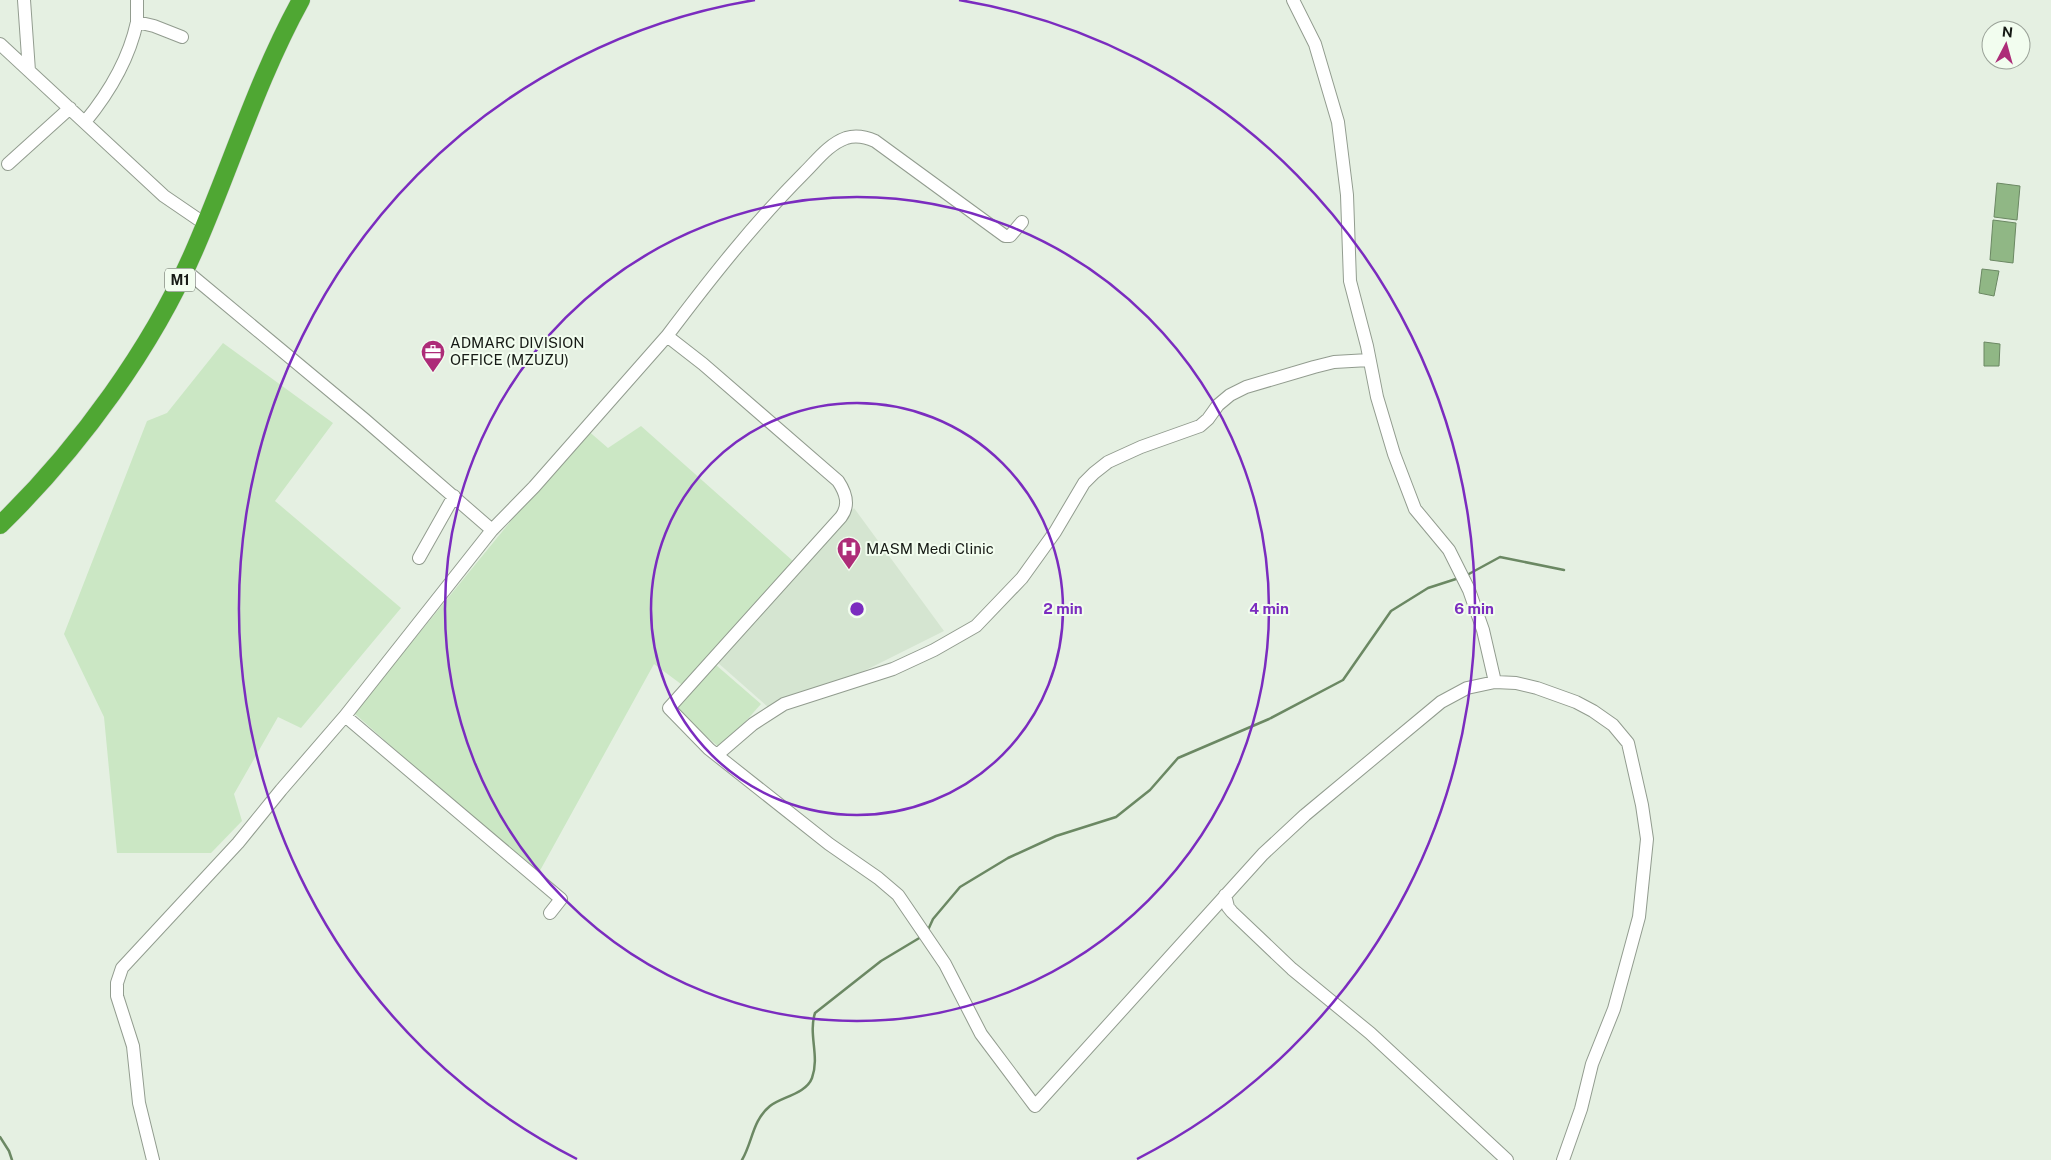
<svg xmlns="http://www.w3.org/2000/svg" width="2051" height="1160" font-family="'Public Sans',sans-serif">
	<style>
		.built { fill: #d5e5d1 }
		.green { fill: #cbe7c4 }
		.water { fill: #90b785; stroke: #6b8863 }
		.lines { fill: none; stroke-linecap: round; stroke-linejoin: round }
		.stream { stroke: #6b8863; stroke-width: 2.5 }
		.minor-casing { stroke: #929c8f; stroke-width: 14 }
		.highway-casing { stroke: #d0d1d0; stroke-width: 19 }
		.minor { stroke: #fff; stroke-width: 12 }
		.highway { stroke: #4fa733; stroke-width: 18 }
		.ring { fill: none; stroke: #7b2cbf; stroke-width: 2.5 }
		.labels { text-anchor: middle; stroke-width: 4; stroke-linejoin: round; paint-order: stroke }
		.shield { fill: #f2fdef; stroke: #585e56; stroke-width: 1 }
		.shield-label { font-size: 14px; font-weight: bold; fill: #161a15 }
		.poi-label { font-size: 15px; fill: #161a15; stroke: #f2fdef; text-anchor: start }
		.centre { fill: #7b2cbf; stroke: #f2fdef; stroke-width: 2.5 }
		.ring-label { font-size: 15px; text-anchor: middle; font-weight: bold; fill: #7b2cbf; stroke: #f2fdef; stroke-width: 4; stroke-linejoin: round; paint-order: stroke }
	</style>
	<rect width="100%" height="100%" fill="#e5f0e2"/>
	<!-- built -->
	<path class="built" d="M854,508l90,123 -90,45 -86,31 -51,-45z"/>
	<!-- green -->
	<path class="green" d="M223,343l110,80 -58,78 126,107 -100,120 -23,-11 -44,77 8,27 -31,32h-94l-13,-136 -40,-83 83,-213 20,-8z
		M641,426l152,135 -108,126 -31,-23 -117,212 -183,-163 232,-284 22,19z
		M716,665l45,39 -40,45 -45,-39z"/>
	<!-- water -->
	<path class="water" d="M1997,183l23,3 -3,34 -23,-3z
		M1993,220l23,3 -3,40 -23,-3z
		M1982,269l17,2 -5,25 -15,-3z
		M1984,342l16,2 -1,22h-15z"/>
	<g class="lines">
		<!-- stream -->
		<path class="stream" d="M1467,575l33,-18 64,13
			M928,930l5,-11 27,-32 48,-29 48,-22 60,-19 34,-27 28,-32 91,-39 74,-39 48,-69 37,-23 31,-10
			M0,1137l9,14 3,9
			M742,1160c11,-19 10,-39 28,-54 11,-9 36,-12 42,-28 8,-22 -4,-43 3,-65l66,-52 40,-24"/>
		<defs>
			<path id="minor" d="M24,0l5,71
				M137,0v22
				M1293,0l22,44 23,78 9,73 3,86 17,65 10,51 17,57 21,55 34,41 20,40 14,40 12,52
				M0,44l164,152 41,28
				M85,122c23,-28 44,-63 52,-100l17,4 28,11
				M8,164l62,-56
				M185,270l179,149 128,111
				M667,336c43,-57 87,-113 138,-164 12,-12 24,-28 41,-34 10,-3 20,-1 29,3l130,95h5l12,-14
				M419,558l35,-62
				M345,716l216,183 -11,14
				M717,755l36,-31 31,-20 109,-35 41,-19 42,-24 46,-48 33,-46 29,-49 10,-10 14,-11 33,-15 59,-21 8,-7 10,-14 12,-10 16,-8 68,-20 20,-5 35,-2
				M1225,895l3,12 4,5 60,57 78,64 137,127
				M153,1160l-14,-57 -6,-57 -16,-50v-13l5,-15 116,-125 43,-53 64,-74 147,-186 42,-43 133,-151 36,28 135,117c8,12 12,24 3,36l-172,191 40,41 120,95 49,34 20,17 47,69 36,70 54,72 228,-252 42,-39 136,-113 26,-14 28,-6 21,1 21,5 39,14 17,9 20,14 15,18 14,62 5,34 -8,78 -25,92 -22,55 -11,45 -18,51"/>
			<path id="highway" d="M0,525c79,-77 154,-179 197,-281 35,-81 61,-166 104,-244"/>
		</defs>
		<!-- minor casing -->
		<use href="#minor" class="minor-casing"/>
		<!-- highway casing -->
		<use href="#highway" class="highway-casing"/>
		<!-- minor -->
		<use href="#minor" class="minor"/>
		<!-- highway -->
		<use href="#highway" class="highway"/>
	</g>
	<!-- distance rings -->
	<g class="ring">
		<circle cx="857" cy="609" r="206"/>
		<circle cx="857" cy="609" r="412"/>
		<path d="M577 1159A617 617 0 0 1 755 0M959 0A617 617 0 0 1 1137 1159"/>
	</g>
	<!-- icons -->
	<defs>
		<symbol id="office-pin" viewBox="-11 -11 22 30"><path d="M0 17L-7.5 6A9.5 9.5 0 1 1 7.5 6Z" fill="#ad2c78" stroke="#f2fdef"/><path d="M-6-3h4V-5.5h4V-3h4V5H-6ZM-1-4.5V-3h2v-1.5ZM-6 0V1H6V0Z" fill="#fff"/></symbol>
		<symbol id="hospital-pin" viewBox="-11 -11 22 30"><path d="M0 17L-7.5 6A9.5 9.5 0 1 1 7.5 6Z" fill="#ad2c78" stroke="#f2fdef"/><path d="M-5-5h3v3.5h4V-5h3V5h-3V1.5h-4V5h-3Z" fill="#fff"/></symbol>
	</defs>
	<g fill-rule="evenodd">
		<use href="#office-pin" x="419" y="338" width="28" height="38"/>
		<use href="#hospital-pin" x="835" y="535" width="28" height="38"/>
	</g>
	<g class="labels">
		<!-- shield labels -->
		<rect class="shield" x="165" y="268.5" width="30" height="23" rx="4"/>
		<g class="shield-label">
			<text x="180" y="285">M1</text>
		</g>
		<!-- poi labels -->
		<g class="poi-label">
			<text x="450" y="348">ADMARC DIVISION<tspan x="450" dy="17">OFFICE (MZUZU)</tspan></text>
			<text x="866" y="554">MASM Medi Clinic</text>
		</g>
	</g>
	<circle cx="857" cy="609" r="8" class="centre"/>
	<g class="ring-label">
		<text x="1063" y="614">2 min</text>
		<text x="1269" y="614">4 min</text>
		<text x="1474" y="614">6 min</text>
	</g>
	<!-- north arrow -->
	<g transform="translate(2006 45) rotate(6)"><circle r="24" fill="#f2fdef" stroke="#9aa298"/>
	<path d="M0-4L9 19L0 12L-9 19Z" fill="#ad2c78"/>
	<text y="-8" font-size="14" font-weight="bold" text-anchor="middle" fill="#161a15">N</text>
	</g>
</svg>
